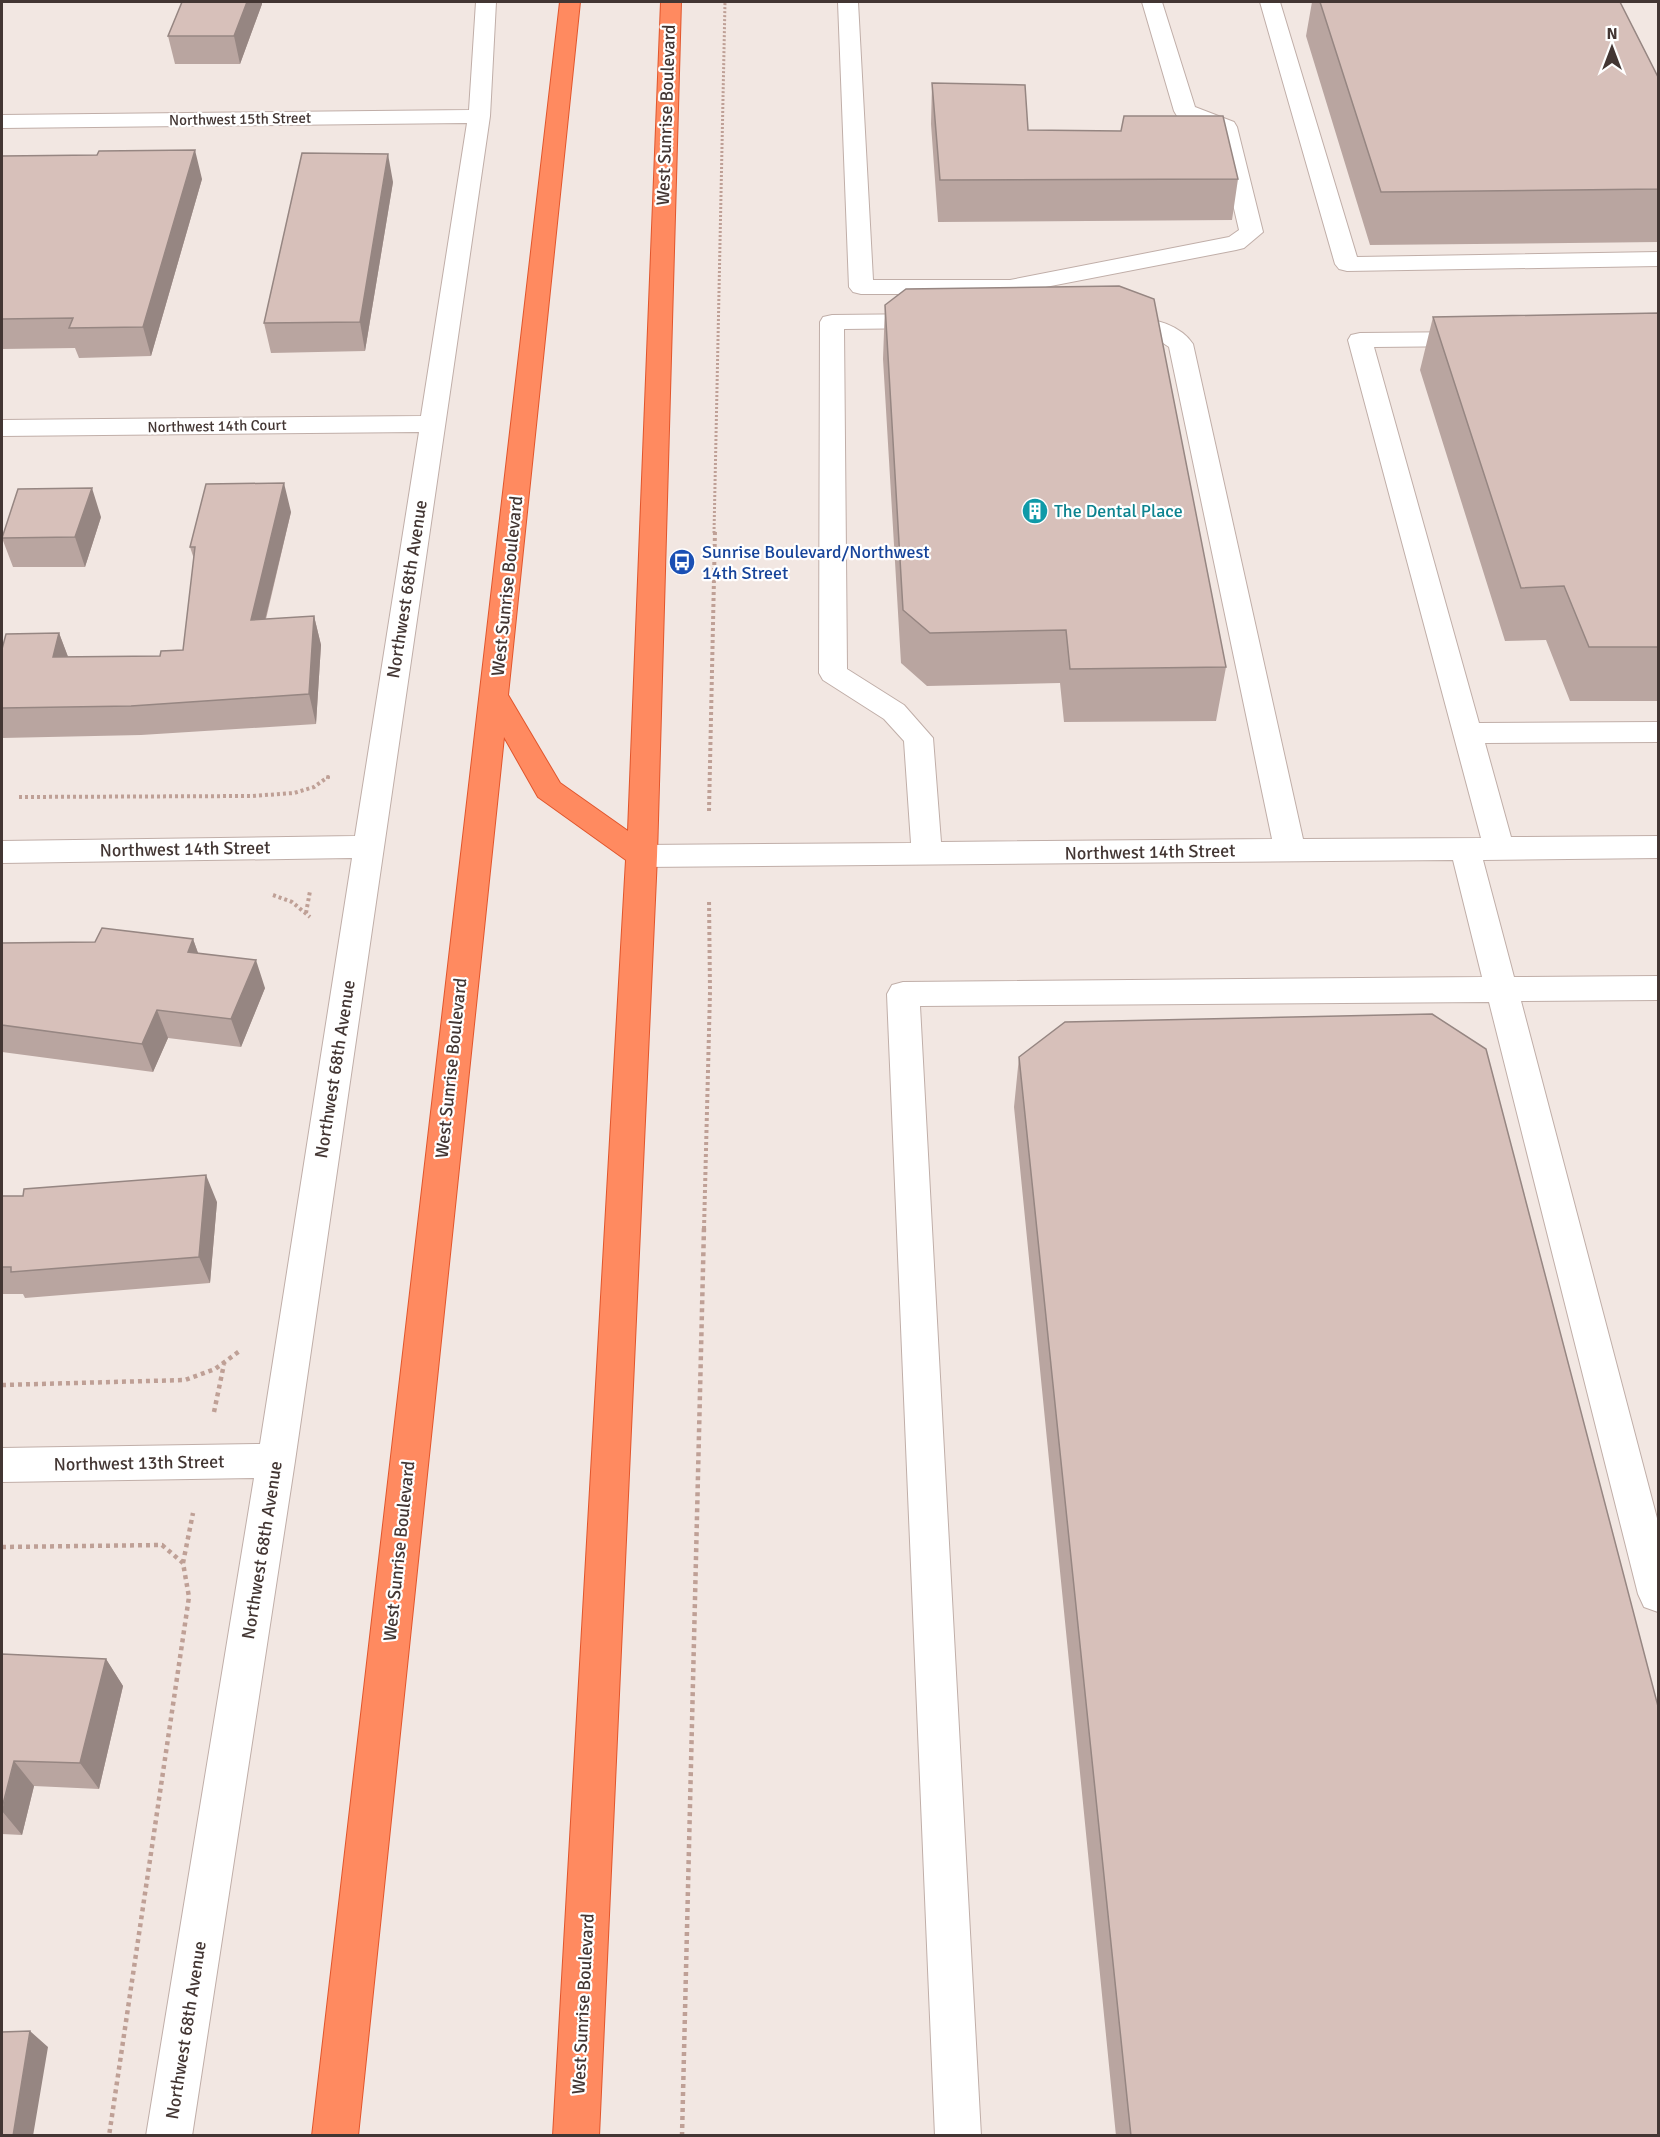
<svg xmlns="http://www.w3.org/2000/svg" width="1660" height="2137" font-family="Signika,sans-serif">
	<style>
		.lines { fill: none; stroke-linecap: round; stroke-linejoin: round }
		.minor-casing { stroke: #c0aea8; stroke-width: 2 }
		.highway-casing { stroke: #e1562d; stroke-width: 2 }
		.path-far2 { stroke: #bfa096; stroke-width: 3; stroke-dasharray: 2 2; stroke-linecap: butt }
		.path-far1 { stroke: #bfa096; stroke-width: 4; stroke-dasharray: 3 3; stroke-linecap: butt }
		.path { stroke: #bfa096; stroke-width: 4.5; stroke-dasharray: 4 4; stroke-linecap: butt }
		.minor { fill: #fff; fill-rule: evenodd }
		.highway { fill: #ff8a60; fill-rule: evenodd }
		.wall { fill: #b9a5a0 }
		.shaded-wall { fill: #968682 }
		.building { fill: #d7c0ba; stroke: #968682; stroke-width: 1.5 }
		.labels { text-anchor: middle; stroke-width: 4.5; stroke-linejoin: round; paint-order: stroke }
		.far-street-label { font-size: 15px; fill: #433633; stroke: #fff }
		.street-label { font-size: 18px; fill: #433633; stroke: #fff }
		.culture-label { font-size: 18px; fill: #0d838f; stroke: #fff; text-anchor: start }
		.transit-label { font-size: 18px; fill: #164399; stroke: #fff; text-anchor: start }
	</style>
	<rect width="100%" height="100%" fill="#f2e7e2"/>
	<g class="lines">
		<defs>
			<path id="minor" d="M476,2h20l-6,114 -195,1345 -103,675h-46l108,-658 -252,4v-34l258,-4 92,-586 -350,5v-22l353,-5 64,-404 -417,4v-16l419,-4 46,-293 -465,5v-13l467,-5z
				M838,2h20l15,278h137l219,-43 10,-7 -23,-99 -39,-15 -3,-5 -32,-109h20l33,105 39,15 3,5 26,105 -19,16 -8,2 -226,44h-149l-8,-2 -4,-5z
				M1260,2h20l77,255 301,-5v14l-311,5 -8,-2 -4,-5z
				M1119,312c25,6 59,9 74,32l110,495 178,-1 -133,-498 3,-5 9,-2 114,-1 9,2 3,5 -3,5 -9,2 -100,1 105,376 179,-1v20l-173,1 26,94 147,-1v22l-175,2 31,117 144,-1v24l-137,1 137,521v90l-14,-5 -6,-13 -149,-592 -569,4 61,1130h-46l-48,-1142 5,-9 11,-3 579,-5 -29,-117 -811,7 -11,-3 -4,-8 4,-8 11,-3 269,-2 -7,-102 -20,-22 -61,-39 -4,-7 1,-351 3,-5 9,-2 97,-1 9,2 3,5 -3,5 -9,2 -85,1 3,340 57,36 29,33 8,104 331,-3 -103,-492 -21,-14 -38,-9 -3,-5 3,-5z"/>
			<path id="highway" d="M560,2h20l-72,693 52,88 68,48 33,-829h20l-24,854 -58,1280h-46l73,-1276 -88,-63 -34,-60 -146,1399h-46z"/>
		</defs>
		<!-- minor casing -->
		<use href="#minor" class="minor-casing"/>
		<!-- highway casing -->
		<use href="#highway" class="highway-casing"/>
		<!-- path-far2 -->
		<path class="path-far2" d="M714,533l11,-531"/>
		<!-- path-far1 -->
		<path class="path-far1" d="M19,797l233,-1 42,-3 20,-6 14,-10v3
			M709,811l6,-280
			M273,895l19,7 18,15
			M306,913l4,-22
			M704,1229l6,-237 -1,-93"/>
		<!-- path -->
		<path class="path" d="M2,1385l183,-5 30,-11 26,-19
			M214,1412l10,-48
			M2,1547l160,-2 21,18 6,34 -80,539
			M183,1563l10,-50
			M682,2136l22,-909"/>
		<!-- minor -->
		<use href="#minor" class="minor"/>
		<!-- highway -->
		<use href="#highway" class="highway"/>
	</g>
	<!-- wall -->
	<path class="wall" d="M182,2h80v2l-22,60h-65l-7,-28z
		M1312,2h308l39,77v163l-289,3 -64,-209z
		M932,83l96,47 210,49 -6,41 -294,2 -7,-98z
		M2,156l200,23 -51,177 -72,2 -4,-10 -73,1z
		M393,182l-28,169 -94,2 -7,-30z
		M885,305l341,362 -10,54 -152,1 -4,-39 -133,3 -26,-23 -18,-304z
		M1659,313v388h-89l-24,-61 -41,1 -85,-271 13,-53z
		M291,512l-25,107 48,-3 7,29 -5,79 -175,11 -139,3v-89l57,-16 9,24 92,-1 23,-6 11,-91 -4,-12z
		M101,517l-16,50h-72l-11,-29z
		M193,939l5,14 67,35 -24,59 -73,-9 -15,34 -151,-20v-109l93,-1z
		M1019,1057l640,1079h-543l-102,-1029z
		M2,1196l215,6 -7,81 -185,15 -2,-4h-21z
		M2,1654l104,5 17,27 -24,103 -65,-3 -12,49 -20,-1z"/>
	<!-- shaded-wall -->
	<path class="shaded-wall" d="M247,2h15v2l-22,60 -6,-28z
		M195,150l7,29 -51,177 -8,-29z
		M388,154l5,28 -28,169 -5,-29z
		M284,483l7,29 -33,137 -7,-29z
		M92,488l9,29 -16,50 -10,-30z
		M314,616l7,29 -5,79 -7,-30z
		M59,633l11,29 -17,-5z
		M193,939l10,28 -15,-15z
		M256,960l9,28 -24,59 -10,-28z
		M157,1010l11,28 -15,34 -11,-28z
		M206,1175l11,27 -7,81 -11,-26z
		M106,1659l17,27 -24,103 -19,-26z
		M14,1761l20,25 -12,49 -20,-24z
		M30,2031l18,16 -15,89h-20z"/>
	<!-- building -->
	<path class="building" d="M182,2h65l-13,34h-66z
		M1320,2h300l39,77v110l-278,3z
		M932,83l93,2 3,45 93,1 3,-15h99l15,63 -298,1z
		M195,150l-52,177 -74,1 4,-10 -71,1v-163l95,-1 2,-4z
		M302,153l86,1 -28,168 -96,1z
		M1119,286l35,13 72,368 -156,2 -4,-39 -136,3 -27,-23 -18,-305 21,-16z
		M1659,313v334h-70l-25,-61 -43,2 -88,-271z
		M284,483l-33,137 63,-4 -5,78 -178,12 -129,2v-59l4,-15 53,-1 -6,24 107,-1 1,-5 22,-1 12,-103h-5l16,-63z
		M92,488l-17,49 -73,1 16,-49z
		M102,928l91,11 -5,13 68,8 -25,59 -74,-9 -15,34 -140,-19v-82l93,-1z
		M1432,1014l54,35 173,661v426h-528l-112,-1079 46,-35z
		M206,1175l-7,82 -188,15v-5h-9v-71h21l1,-7z
		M2,1654l104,5 -26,104 -66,-2 -12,47z
		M30,2031l-17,105h-11v-104z"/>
	<!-- icons -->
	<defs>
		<symbol id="building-disc" viewBox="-11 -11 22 22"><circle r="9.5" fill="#0f9aa8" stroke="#fff"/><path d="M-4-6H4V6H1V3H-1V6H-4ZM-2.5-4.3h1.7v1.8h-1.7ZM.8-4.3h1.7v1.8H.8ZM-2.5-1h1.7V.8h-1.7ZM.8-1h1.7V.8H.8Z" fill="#fff"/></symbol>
		<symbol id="bus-disc" viewBox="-11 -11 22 22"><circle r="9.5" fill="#1a4fb4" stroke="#fff"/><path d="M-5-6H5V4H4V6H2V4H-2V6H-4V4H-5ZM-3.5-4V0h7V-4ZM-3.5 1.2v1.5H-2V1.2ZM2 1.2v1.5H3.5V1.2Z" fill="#fff"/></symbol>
	</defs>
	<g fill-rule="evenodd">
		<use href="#building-disc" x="1020" y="496" width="30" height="30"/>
		<use href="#bus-disc" x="667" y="547" width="30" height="30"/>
	</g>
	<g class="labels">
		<!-- far-street labels -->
		<g class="far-street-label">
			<text transform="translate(240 119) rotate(-1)" y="5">Northwest 15th Street</text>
			<text transform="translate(217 426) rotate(-1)" y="5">Northwest 14th Court</text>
		</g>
		<!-- street labels -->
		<g class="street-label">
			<text transform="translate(666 115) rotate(-88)" y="6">West Sunrise Boulevard</text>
			<text transform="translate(507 586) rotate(-84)" y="6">West Sunrise Boulevard</text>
			<text transform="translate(407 589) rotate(-81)" y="6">Northwest 68th Avenue</text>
			<text transform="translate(185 849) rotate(-1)" y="6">Northwest 14th Street</text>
			<text transform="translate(1150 852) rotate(-1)" y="6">Northwest 14th Street</text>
			<text transform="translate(451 1068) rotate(-84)" y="6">West Sunrise Boulevard</text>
			<text transform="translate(335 1069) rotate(-81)" y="6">Northwest 68th Avenue</text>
			<text transform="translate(139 1463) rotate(-1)" y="6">Northwest 13th Street</text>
			<text transform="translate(262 1550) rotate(-81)" y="6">Northwest 68th Avenue</text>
			<text transform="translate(399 1551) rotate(-84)" y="6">West Sunrise Boulevard</text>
			<text transform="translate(583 2004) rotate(-87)" y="6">West Sunrise Boulevard</text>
			<text transform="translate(186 2030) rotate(-81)" y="6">Northwest 68th Avenue</text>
		</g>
		<!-- culture labels -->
		<g class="culture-label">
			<text x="1054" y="517">The Dental Place</text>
		</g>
		<!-- transit labels -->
		<g class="transit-label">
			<text x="702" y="558">Sunrise Boulevard/Northwest<tspan x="702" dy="21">14th Street</tspan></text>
		</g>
	</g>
	<!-- border -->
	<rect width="1660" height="2137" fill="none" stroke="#433633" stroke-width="6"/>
	<!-- north arrow -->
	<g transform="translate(1612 48)" stroke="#ffffff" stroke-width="4.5" paint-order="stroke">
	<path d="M0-4.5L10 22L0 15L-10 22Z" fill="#433633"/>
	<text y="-9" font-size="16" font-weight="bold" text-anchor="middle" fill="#433633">N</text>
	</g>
</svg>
